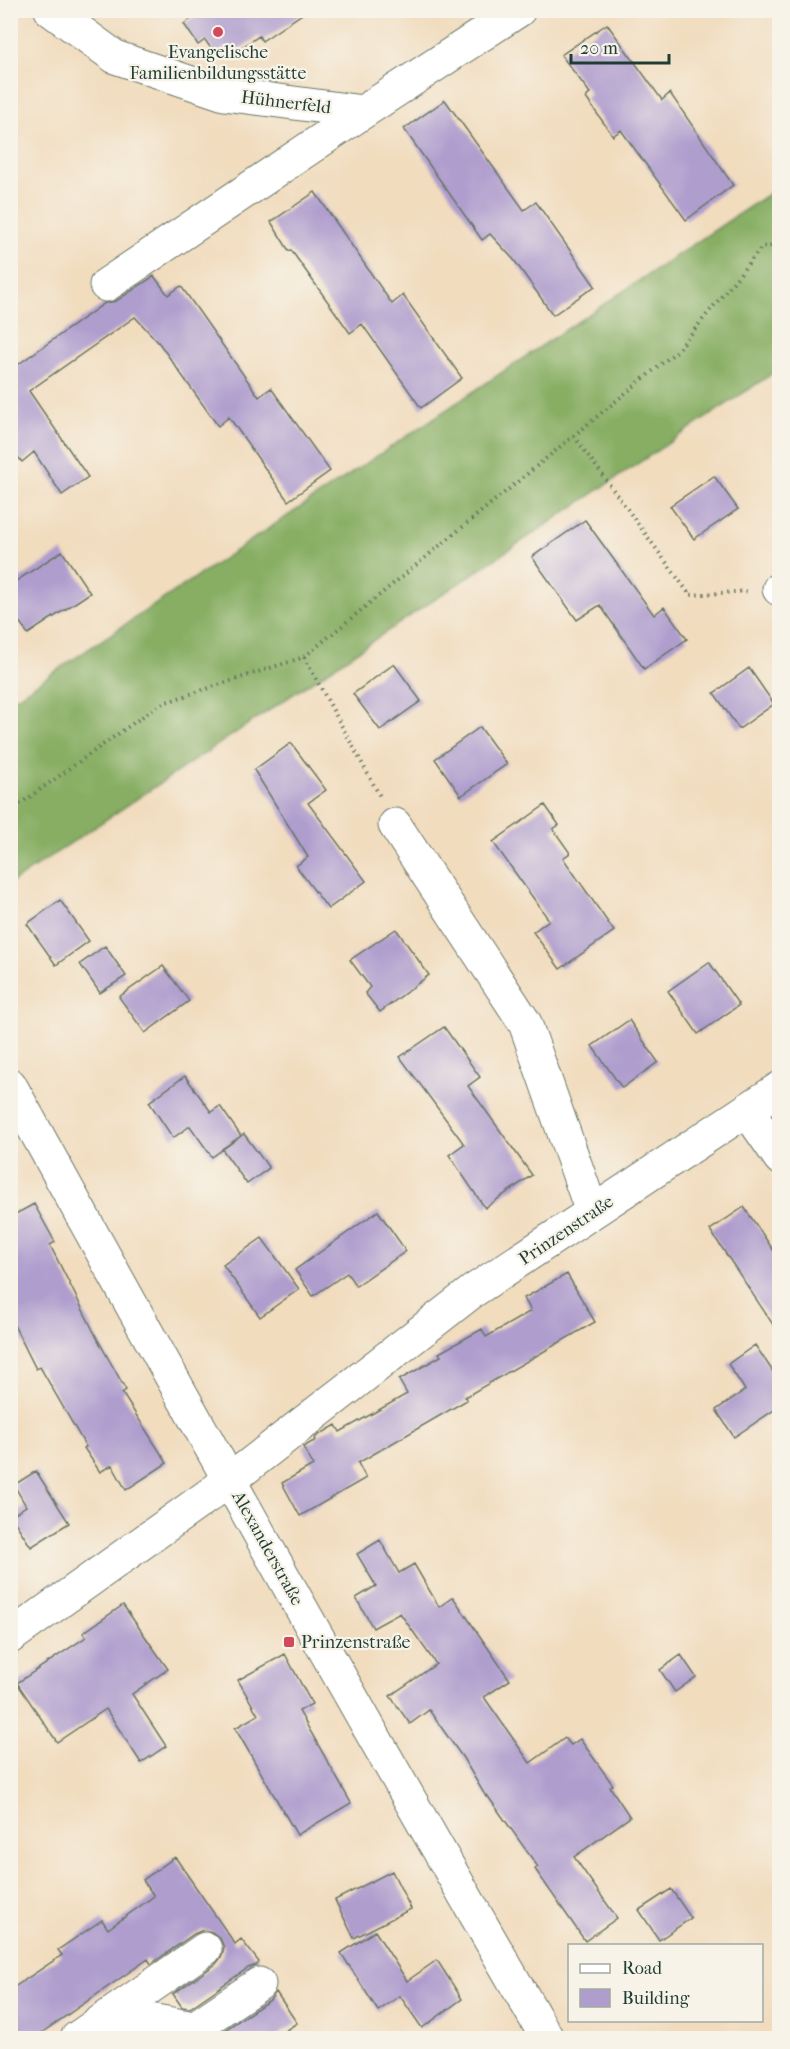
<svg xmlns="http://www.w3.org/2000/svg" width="790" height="2049" font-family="'IM FELL French Canon',serif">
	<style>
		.forest { fill: #87ae64; stroke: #53764c; stroke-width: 1.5 }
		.building { fill: #af9dce }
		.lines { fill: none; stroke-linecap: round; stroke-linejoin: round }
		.minor-casing { stroke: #687564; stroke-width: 35 }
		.path { stroke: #687564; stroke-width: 4; stroke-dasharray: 1.5 4.5; stroke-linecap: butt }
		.minor { stroke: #fff; stroke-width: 33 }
		.poi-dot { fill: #d1495b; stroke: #f7f3e8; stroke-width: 2 }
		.labels { text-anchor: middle; stroke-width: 4.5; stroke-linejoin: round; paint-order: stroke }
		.poi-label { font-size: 18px; fill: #1f3d34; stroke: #f7f3e8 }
		.street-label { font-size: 18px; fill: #1f3d34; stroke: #f7f3e8 }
	</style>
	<rect width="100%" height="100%" fill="#f7f3e8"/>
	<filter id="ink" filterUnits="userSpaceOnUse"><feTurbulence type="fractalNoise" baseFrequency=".0167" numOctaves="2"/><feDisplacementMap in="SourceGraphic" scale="12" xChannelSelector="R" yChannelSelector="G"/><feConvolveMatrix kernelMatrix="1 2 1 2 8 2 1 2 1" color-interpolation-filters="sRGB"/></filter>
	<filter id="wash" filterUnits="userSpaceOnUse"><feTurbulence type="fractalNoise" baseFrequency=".008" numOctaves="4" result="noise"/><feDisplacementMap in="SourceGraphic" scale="24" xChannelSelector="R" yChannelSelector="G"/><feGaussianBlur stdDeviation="1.35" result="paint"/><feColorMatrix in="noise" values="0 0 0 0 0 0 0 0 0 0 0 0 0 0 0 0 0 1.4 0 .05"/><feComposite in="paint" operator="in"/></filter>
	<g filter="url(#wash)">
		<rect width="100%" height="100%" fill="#f1dcbe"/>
		<!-- forest -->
		<path class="forest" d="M779,187v182l-768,514v-182z"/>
		<g id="blocks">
			<!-- building -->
			<path class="building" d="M204,10h104l-46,31 -3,-5 -27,18 -6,-7 -11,7 -10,-14 -7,5 -14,-21z
				M607,24l55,76 8,-7 63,92 -47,35 -65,-90 -8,6 -27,-38 4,-5 -29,-38z
				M445,100l79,110 12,-8 59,84 -42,29 -39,-55 -24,-26 -8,6 -78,-111z
				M315,192l77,112 11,-9 59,83 -41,30 -59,-84 -12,9 -59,-83 -2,1 -18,-29z
				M154,276l14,19 13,-9 78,111 12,-9 59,83 -42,30 -59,-84 -11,9 -59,-83 -24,-26 -106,74 59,86 -26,18 -28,-43 -12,10 -12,-15v-83l3,4 92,-65 11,-2z
				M714,476l24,33 -44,30 -24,-33z
				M585,520l69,95 10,-8 23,32 -43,30 -44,-64 -23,15 -45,-63z
				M62,551l28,42 -62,41 -18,-26v-23z
				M394,664l27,37 -41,29 -27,-36z
				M749,668l25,36 -35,25 -25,-36z
				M480,727l27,37 -46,32 -26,-37z
				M291,743l35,47 -18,13 58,78 -38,28 -32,-43 12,-9 -54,-87z
				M545,805l14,20 -6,4 17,24 -7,5 51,73 -54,38 -27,-37 16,-12 -56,-78z
				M60,900l29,41 -33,24 -29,-41z
				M396,929l33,46 -49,37 -15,-19 5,-6 -20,-27z
				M105,946l21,30 -26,17 -20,-29z
				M709,962l30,43 -41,29 -30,-43z
				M163,966l26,35 -44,32 -26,-36z
				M629,1020l29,42 -36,26 -30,-42z
				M444,1027l36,50 -12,9 64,89 -47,33 -36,-53 15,-11 -64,-87z
				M185,1076l26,36 9,-6 21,30 -29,21 -22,-31 -17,12 -24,-36z
				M244,1134l25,34 -22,16 -25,-35z
				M34,1204l21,38 -5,3 48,95 28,50 -4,3 45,70 -41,27 -14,-25 -12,7 -16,-24 2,-1 -46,-80 -4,2 -26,-52v-100z
				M744,1207l36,53v75l-70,-105z
				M378,1211l28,40 -50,35 -9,-13 -34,23 -18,-26z
				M262,1238l37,51 -39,28 -37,-52z
				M567,1274l28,48 -130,75 2,3 -109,63 8,15 -66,38 -18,-33 31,-18 -10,-18 13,-7 -1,-2 2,-2 19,-11 4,7 67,-38 -8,-14 42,-24 -2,-3 43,-24 4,8 45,-26 -7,-13z
				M755,1345l25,37v24l-46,31 -18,-27 29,-20 -17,-26z
				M36,1471l33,52 -38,24 -20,-31 15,-10 -12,-21z
				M380,1540l19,33 15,-9 25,43 14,-10 57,83 -26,17 46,66 35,-25 6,7 9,-6 33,46 -3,2 20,30 -56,40 43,61 -32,23 -50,-72 3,-2 -51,-72 -1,2 -23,-39 -34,-48 -19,14 -20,-28 46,-32 -36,-51 -27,15 -17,-30 20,-12 -19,-32z
				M123,1605l45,64 -36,25 34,52 -25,17 -35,-54 -49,33 -40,-59 69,-46 -3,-4z
				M285,1654l27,50 -13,7 52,92 -54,32 -62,-107 23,-13 -20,-35z
				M681,1655l15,22 -21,15 -15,-22z
				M175,1857l60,87 6,-5 18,23 -2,3 -9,3 -58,40 -8,-1 -9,-13 43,-30 6,-8 2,-9 -4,-9 -8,-6 -9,-2 -9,4 -43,30 -3,-5 -114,79h-24v-48l52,-35 -4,-5 44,-30 6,9 46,-33 -11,-16z
				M392,1871l19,38 -57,29 -19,-38z
				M671,1889l20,29 -32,22 -20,-30z
				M375,1931l32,50 30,-21 25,39 -40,29 -22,-32 -22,15 -37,-58z
				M276,1992l21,31 -23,15h-54l-3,-3 53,-35z"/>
		</g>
	</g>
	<g filter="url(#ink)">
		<use href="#blocks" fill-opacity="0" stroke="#687564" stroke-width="1.5"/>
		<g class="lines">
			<defs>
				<path id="minor" d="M51,10l64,47 109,37 139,18
					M106,285l257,-173 156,-102
					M779,589h1
					M395,825l130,198 67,189
					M10,1085c176,320 354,638 537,953
					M747,1110l33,48
					M10,1637l220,-157 243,-189 307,-203
					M77,2038l128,-89
					M121,2038l29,-18 44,8 65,-44"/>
			</defs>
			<!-- minor casing -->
			<use href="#minor" class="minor-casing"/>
			<!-- path -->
			<path class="path" d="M574,436l116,159 59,-4
				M304,657l77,141
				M10,811l150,-107 144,-47 373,-306 85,-104 18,-2"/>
			<!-- minor -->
			<use href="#minor" class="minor"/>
		</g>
	</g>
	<!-- markers -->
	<g class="poi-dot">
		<circle cx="218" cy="32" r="6"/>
		<rect x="283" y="1636" width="12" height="12" rx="3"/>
	</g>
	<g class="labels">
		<!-- poi labels -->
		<g class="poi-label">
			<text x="218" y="58">Evangelische<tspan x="218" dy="21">Familienbildungsstätte</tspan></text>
			<text x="301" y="1648" text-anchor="start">Prinzenstraße</text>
		</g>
		<!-- street labels -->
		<g class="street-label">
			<text transform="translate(286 102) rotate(7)" y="6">Hühnerfeld</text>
			<text transform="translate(566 1230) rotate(-34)" y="6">Prinzenstraße</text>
			<text transform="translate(268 1548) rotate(61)" y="6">Alexanderstraße</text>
		</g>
	</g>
	<!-- margin -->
	<rect width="790" height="2049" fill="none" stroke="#f7f3e8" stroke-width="36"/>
	<!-- legend -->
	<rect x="568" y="1944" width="195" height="78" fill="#f7f3e8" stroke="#a1aaa0" stroke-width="1.5"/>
	<rect x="580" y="1964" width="30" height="9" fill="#ffffff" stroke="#a1aaa0" stroke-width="1.5"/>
	<text x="622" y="1974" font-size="18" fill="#1f3d34">Road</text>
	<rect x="580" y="1989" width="30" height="18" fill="#af9dce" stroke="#a1aaa0" stroke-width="1.5"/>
	<text x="622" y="2004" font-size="18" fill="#1f3d34">Building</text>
	<!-- scale -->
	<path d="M571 54v9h98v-9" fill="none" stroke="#1f3d34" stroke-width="3"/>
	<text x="580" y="54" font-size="18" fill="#1f3d34" stroke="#f7f3e8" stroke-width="4.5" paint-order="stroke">20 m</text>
</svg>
